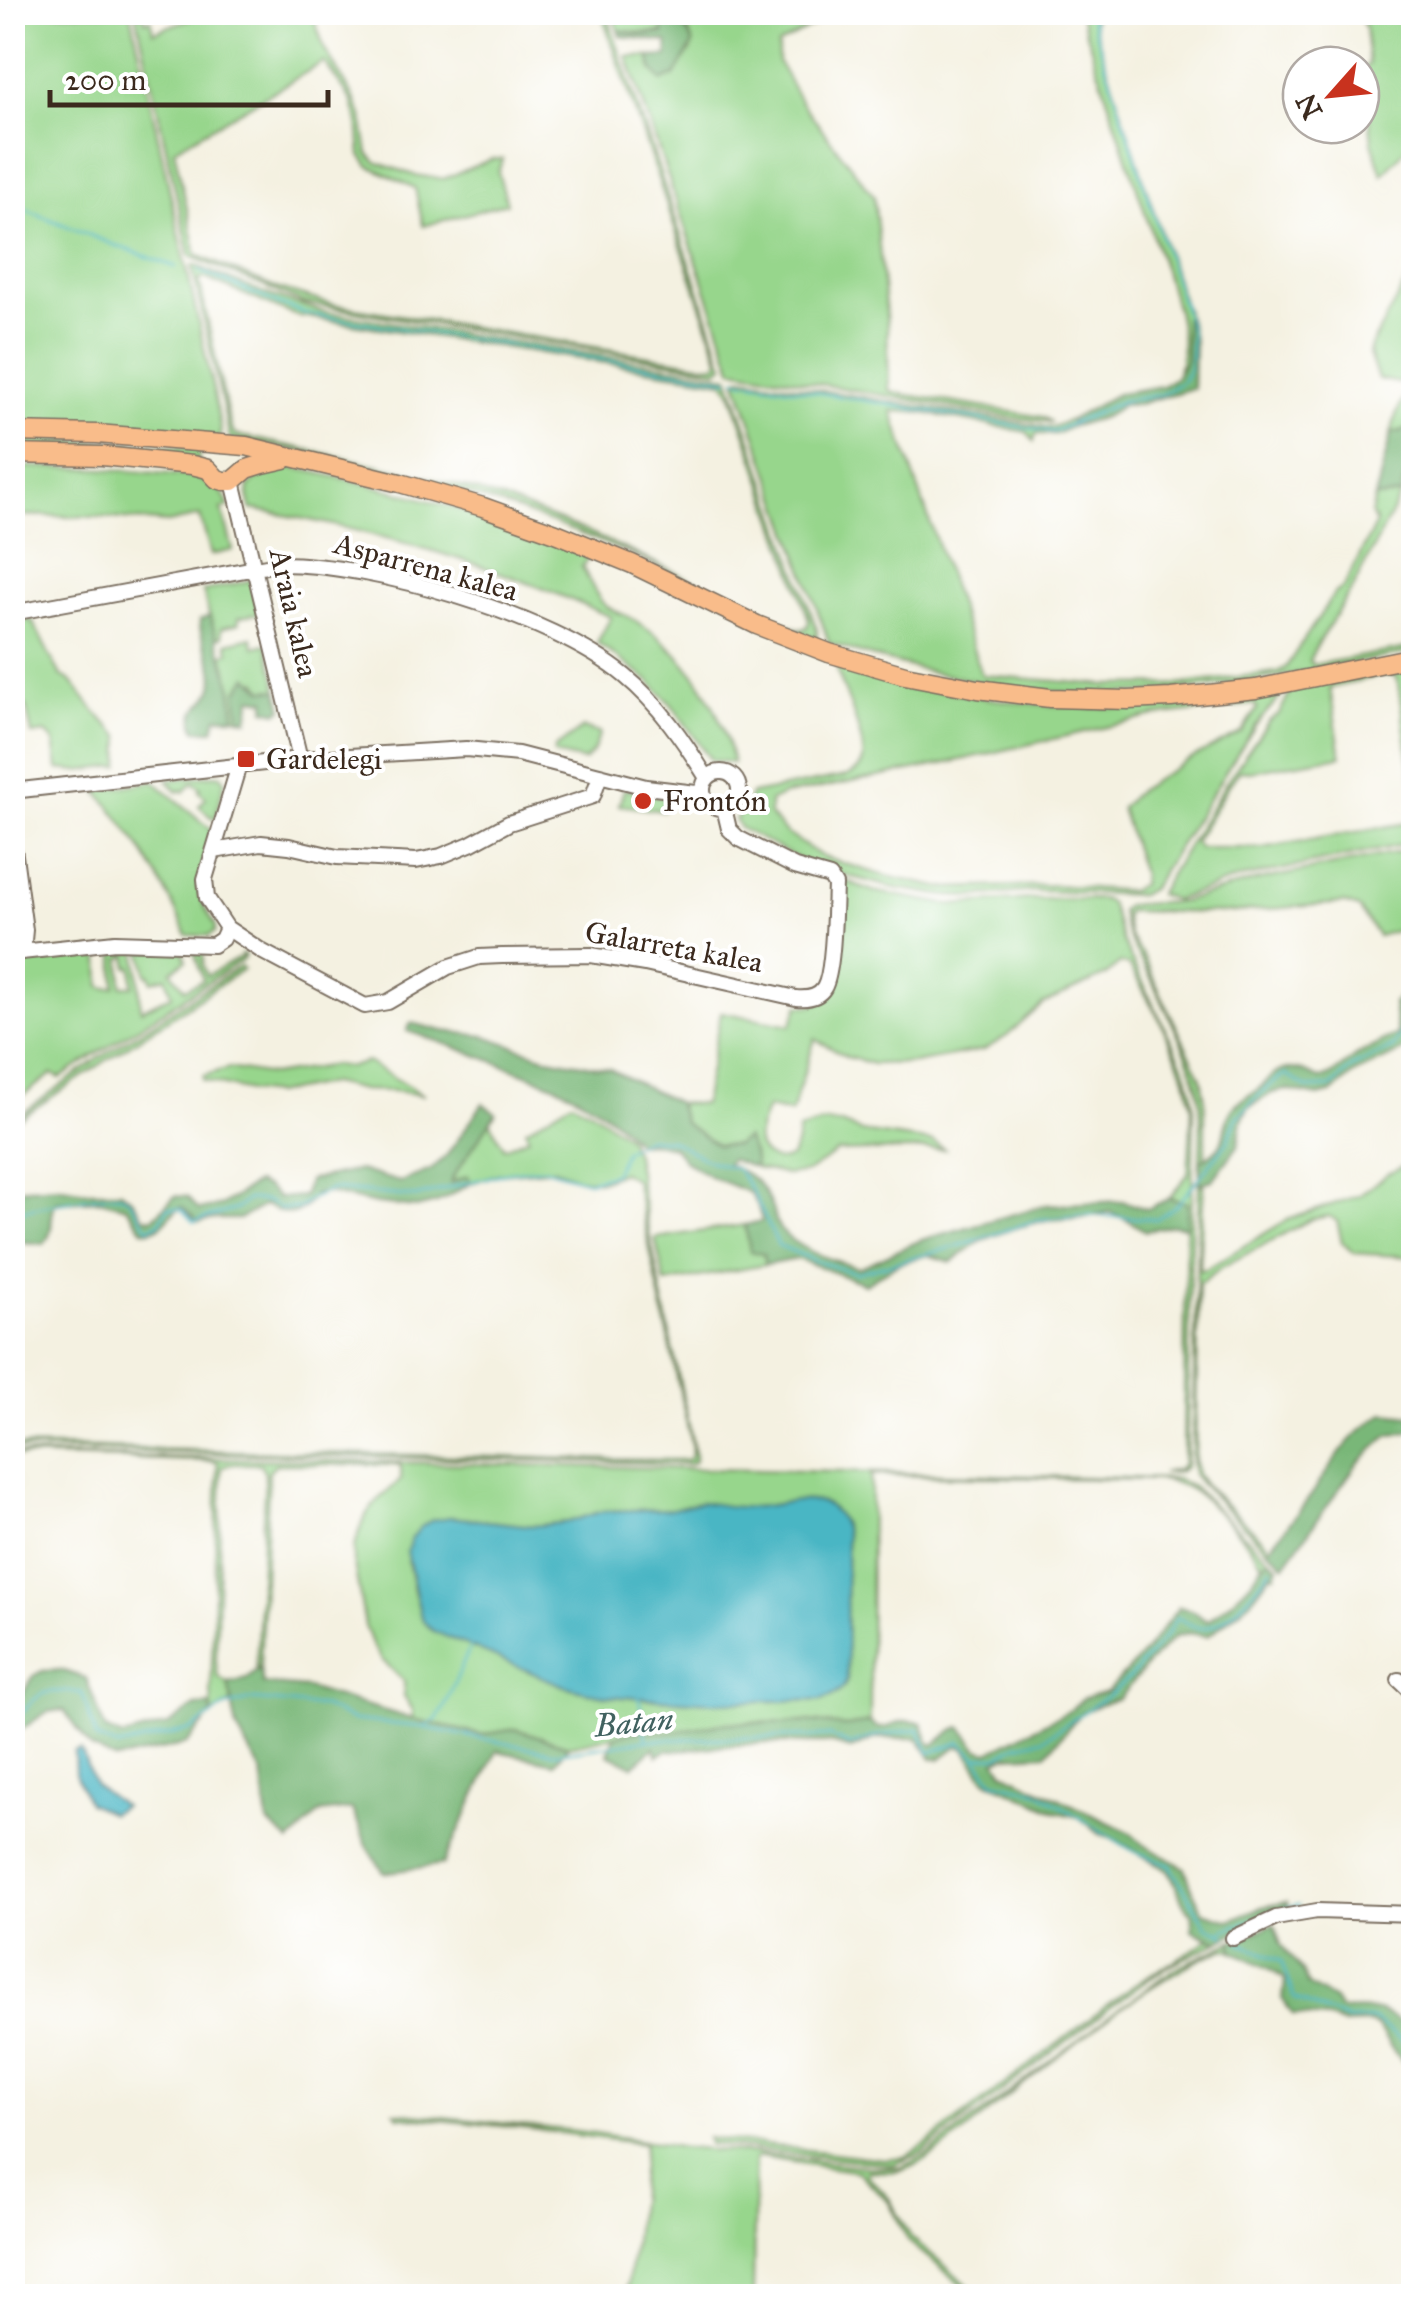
<svg xmlns="http://www.w3.org/2000/svg" width="1426" height="2309" font-family="'IM FELL Great Primer',serif">
	<style>
		.green { fill: #97d68c; stroke: #698055; stroke-width: 2.5; fill-rule: evenodd }
		.forest { fill: #79b778; stroke: #5a704b; stroke-width: 2.5 }
		.water { fill: #49b6c4; stroke: #427071; stroke-width: 2.5 }
		.lines { fill: none; stroke-linecap: round; stroke-linejoin: round }
		.stream { stroke: #49b6c4; stroke-width: 2.5 }
		.minor-casing { stroke: #7c7062; stroke-width: 18 }
		.major-casing { stroke: #7c7062; stroke-width: 21 }
		.minor { stroke: #fff; stroke-width: 14 }
		.major { stroke: #f9bc8a; stroke-width: 18 }
		.poi-dot { fill: #c8321e; stroke: #fff; stroke-width: 4 }
		.labels { text-anchor: middle; stroke-width: 8; stroke-linejoin: round; paint-order: stroke }
		.street-label { font-size: 30px; fill: #3b2a1e; stroke: #fff }
		.poi-label { font-size: 30px; fill: #3b2a1e; stroke: #fff; text-anchor: start }
		.water-label { font-size: 32px; font-style: italic; fill: #416260; stroke: #fff }
	</style>
	<rect width="100%" height="100%" fill="#fff"/>
	<filter id="ink" filterUnits="userSpaceOnUse"><feTurbulence type="fractalNoise" baseFrequency=".01" numOctaves="2"/><feDisplacementMap in="SourceGraphic" scale="20" xChannelSelector="R" yChannelSelector="G"/><feConvolveMatrix kernelMatrix="1 2 1 2 8 2 1 2 1" color-interpolation-filters="sRGB"/></filter>
	<filter id="wash" filterUnits="userSpaceOnUse"><feTurbulence type="fractalNoise" baseFrequency=".0048" numOctaves="4" result="noise"/><feDisplacementMap in="SourceGraphic" scale="40" xChannelSelector="R" yChannelSelector="G"/><feGaussianBlur stdDeviation="2.25" result="paint"/><feColorMatrix in="noise" values="0 0 0 0 0 0 0 0 0 0 0 0 0 0 0 0 0 1.4 0 .05"/><feComposite in="paint" operator="in"/></filter>
	<g filter="url(#wash)">
		<rect width="100%" height="100%" fill="#f4f1e1"/>
		<!-- green -->
		<path class="green" d="M12,13h119l82,376 8,42 -2,7 -206,-14z
			M136,13h7l2,8 6,-2 2,13 53,-19h106l13,37 31,51 6,15 6,37 8,9 38,13 29,4 49,-20h11l-5,13 9,31 -84,23 -8,-38 -46,-22 -8,-11 -3,-34 -6,-20 -28,-39 -150,87 23,106 76,32 58,17 375,61 11,-1 2,-6 -117,-344h5l117,351 -6,5 -414,-67 -114,-47z
			M612,13h225l-59,32v17l23,40 73,94 13,128 2,66 13,4 141,23 8,5 -38,-4 -280,-49 -106,-313 23,1 2,13 38,-18 3,-8 -5,-14c-25,4 -46,4 -70,0z
			M1083,13h12l-2,10 95,294 -3,2 1,40 -10,18c9,-24 6,-42 1,-67l-97,-295z
			M1359,13h54v128l-31,34 -10,-33 -8,-74 5,-4 -4,-36z
			M194,265l69,28 61,19 405,64 88,254v8c-65,-20 -124,-57 -187,-84 -129,-55 -262,-94 -400,-115l-38,-172zM205,278l89,37 430,66 7,10 78,229 -2,7 -7,3c-106,-47 -207,-102 -318,-137 -81,-25 -163,-41 -246,-58l-4,-5 -4,-14 -29,-136z
			M1413,270v157l-22,7 5,-19 11,-24 -3,-7 -26,-5 -9,-25 2,-8z
			M741,377l309,51 20,-8 2,6 -16,8h-20l-2,7 -7,-9 -108,-20 -27,-1 90,264 125,10 77,-1 93,-12 9,-5 48,-73 10,-7 32,-64 -5,-9 4,-16 26,-3 -50,96 -35,55 -7,15 4,4 100,-18v5c-87,16 -174,34 -263,40 -108,7 -219,-15 -321,-49l-92,-262z
			M13,437l187,12 -2,12 -185,-12z
			M13,466l92,3 90,7 28,17 6,14 -7,2 11,41 -22,5 -11,-39 -32,7 -67,-6 -88,-2z
			M284,466c105,20 207,50 306,89l-8,12c7,11 14,31 24,39 6,5 15,7 21,10 12,6 23,14 33,22 38,32 63,76 73,125l-22,-3 -39,-55 -24,-25 -51,-37 14,-26c-115,-52 -236,-87 -360,-108l-3,-14 1,-9 16,-15z
			M251,580l8,33 -21,5 1,5 -18,5 1,9 -7,1 -12,-47z
			M32,620l18,36 11,19 10,6 26,33 24,23 -1,29 -42,5 -20,-2 -4,-28 -8,-8 -14,2 -6,-28 -13,-20v-64z
			M252,637l2,10 13,-3 11,45 -14,1 -7,-9 -19,11 2,26 -5,-1 -3,-28 -9,-35 6,-2 -2,-9z
			M1413,664v123l-15,-103 -3,-8 -13,-1 -52,13 11,68 -91,15 -10,-1 -13,18 -33,54 5,6h63l151,-26v21l-172,35 -66,22 -17,-6 68,-111 43,-62 10,-7 13,-26z
			M837,665c147,43 290,56 442,28l1,4 -25,29 -103,162 -12,7 -105,-4 -63,6 -27,-1 -55,-9 -76,-20 -74,-39 -5,-9 10,-10 6,-15 96,-18c8,-3 15,-7 16,-16 3,-17 -18,-69 -25,-86zM1255,704l2,5 -15,23 -59,31 -47,29 -15,16 21,66 -1,11 -11,6 -74,-6 -113,3 -57,-12 -63,-19 -37,-24 -16,-18v-13l14,-7 141,-27 230,-52z
			M583,728l17,5 -7,19 -9,9 -30,-7 1,-6z
			M220,774l5,6 -10,40 -16,-14 7,-8 -7,-7 2,-3 -8,-6 -9,10 -3,-2 -3,2 -11,-12z
			M154,781l58,49 -14,57 6,19 12,20 -1,6 -6,4 -22,-1c-23,-53 -52,-101 -90,-144z
			M624,789l41,8 -2,14 -44,-6z
			M1413,849v77l-35,10 -19,-28 -16,-5 -121,10 -95,-2 -2,6 3,17 15,22 58,122 4,22v59l-5,2c0,-23 3,-48 -2,-71 -7,-31 -31,-79 -46,-109 -11,-23 -29,-44 -31,-71l5,-4 10,-2 45,-2 73,-21z
			M849,882l24,9 78,14 79,-6h72l8,4 13,39 62,127 7,21 2,19 -8,357c-8,8 -14,7 -24,7l17,-4 4,-6 3,-236 2,-24 -19,-5 19,-24 4,-66 -5,-26 -27,-62 -31,-55 -9,-2 -14,12 -63,29 -36,32 -23,14 -70,13 -41,1 -26,-7 -32,-18 -24,74 -24,-5c-6,17 -18,36 0,48 9,6 14,6 24,1l5,-12 3,-15 26,-8 16,2 21,8 71,10 11,7 -106,3 -31,20 -19,3 -33,-7 -2,-15 -17,-8 -18,1 -34,-23 -7,-20 26,1 18,-92 70,13 8,-20c16,3 27,-4 35,-18l8,-104z
			M94,950l1,7h5l1,29 4,2 10,-1v-37h10v7l-4,1 1,28h11l-1,-19h-4l-1,-17h10l4,60 31,-15 -6,-18 -14,4 -2,-6h-3l-5,-25 41,1 3,10 -15,10 14,18 18,-9 -9,-29h9v15l4,10 35,-20v-2l3,1 -3,5 -182,118 -8,-4 -39,29v-143z
			M240,966l3,3 -230,154v-3l85,-61z
			M367,1062l57,33 -30,-4 -32,-1 -31,-7 -57,11 -25,-3 -46,-11v-4l26,-8 42,7 63,-10 16,2z
			M572,1101l20,10 36,26 7,17 11,64 49,237v6l-4,3 -678,-15v-3l581,13 92,1 5,-3 1,-9 -57,-268 -13,-8 -21,9 -23,-3 -23,-9 -57,5 -27,9 -5,-6 -15,7 3,-9 36,-54 14,27 25,-11 -3,-8z
			M1413,1161v96l-60,-4 -11,-11 -5,-21 -8,-5 -17,3 -90,48 -23,17 -4,176 2,14 8,11 66,62 -3,3 -67,-66 -8,-10 -1,-17 7,-273 5,-1 -5,87 7,-1 81,-49 73,-25 27,-21z
			M745,1225l5,25 13,4 2,11 -100,18 -10,-45z
			M13,1454l1164,25 16,8 77,72 -8,4c-13,-20 -50,-60 -69,-72 -10,-7 -21,-9 -32,-11l-290,-5 -1,247 -23,4 -37,-4 -86,1 -54,9 -33,-1 -69,15 -52,-17 -35,6 -68,-16v-9l-9,-13v-16l-22,-21 -9,-14 -8,-20 -11,-62v-17l13,-34 16,-18 18,-15v-15l-125,-1 -7,7 -9,197 -4,3 9,-198 -5,-9h-30l-8,4 -6,193 2,16 10,6 4,20 -20,11 -1,-23 7,-228 -6,-2 -199,-5zM700,1502c17,2 37,7 55,5 39,-3 79,-23 91,29l1,144c-5,13 -13,16 -26,20l-105,2 -112,-6 -40,-10 -130,-55c-19,-18 -20,-45 -26,-69l42,-45 83,9 35,-4 35,-11 70,-2z
			M1209,1938l9,4 -42,20 -30,18 -224,173 -29,12 -185,-21 -1,-6 177,21 21,-2 24,-15 210,-161 60,-35z
			M1233,1941v10l-7,-3c-85,34 -160,103 -232,160 -27,21 -56,49 -88,61 -11,5 -25,2 -38,2l-1,4 22,23 22,39 70,59h-6l-67,-55 -19,-39 -31,-30 -98,-15 -5,2 -2,137h-128l9,-56 10,-96 -122,-16 -124,-12 -3,-4 201,21 88,15 69,5 113,14 34,1 28,-14 233,-176 17,-11z"/>
		<!-- forest -->
		<path class="forest" d="M661,19c18,2 26,9 32,25l-18,32 -13,5 -10,-12 -2,-12 18,-1 -1,-14 -47,-6 -2,-6 20,4h26z
			M1188,317l6,26 -1,45 -55,16 -17,1c-13,14 -31,16 -49,21l-2,-6 49,-27 43,-7 14,-9 10,-18 -1,-41z
			M1413,427v16l-12,52 -26,3 16,-64z
			M210,616l22,73 3,28h-18l-3,13h-18c-10,-25 13,-24 17,-44 5,-23 -15,-44 -13,-66z
			M248,676l16,14 14,-1 5,20 -5,3 -13,-3 1,-9 -14,-2 -4,22 -8,-2 -3,-26z
			M1413,983v20l-6,5 6,22v11l-10,10 -48,22 -24,20 -13,3 -32,-6 -14,3 -24,15 -6,12 -4,26 -25,34 -14,4 1,-23c34,-18 17,-27 32,-52 6,-9 17,-13 25,-19 7,-5 11,-12 18,-16 15,-10 31,-3 45,5l11,-4 29,-22 37,-19 -4,-31z
			M411,1023l33,8 42,5 62,22 62,11 67,34 7,20 34,23 18,-1 10,-7 7,15 2,15 -25,-9 -3,5c24,12 33,15 44,42 3,7 5,17 9,23 18,22 53,31 79,39l62,-28 125,-35 77,-4 24,8 22,-11 19,5 -2,24 -13,-2 -28,6 -19,-12 -16,-7 -34,6 -30,2 -34,9 -32,12 -28,21 -24,-7 -29,8 -34,21 -67,-25 -33,6 -2,-11 -13,-3 -5,-26 17,-4 -5,-17 -7,-11 -39,-16 -26,-16 -12,-14 -23,-5 -13,1c-34,-41 -85,-60 -134,-78 -32,-12 -64,-24 -96,-34z
			M483,1103l13,10 -42,62 -3,8 16,-7 4,7 -34,20 -21,5 -40,-4 -49,-11 -12,1c-14,23 -28,24 -50,11l-25,14h-24l-18,3 -16,-15c-16,7 -18,26 -39,23l-17,-23 -26,-7 -44,2c-8,14 0,28 -12,42l-31,-3v-52l44,-3 29,5h35l12,9 10,17 9,2 23,-23 12,1 12,13 23,-5 34,-22 12,5 10,10 25,-2 6,-16 50,-10 41,12 31,-12 16,-15z
			M1385,1413l28,3v15l-25,5 -31,28 -72,101 -17,-15c15,-19 30,-37 44,-56 24,-35 36,-59 73,-81z
			M1270,1559l8,7 -3,9 -4,-1 -20,27 -43,35 -20,-3 -12,3 -22,21 -35,41 -37,14 -36,42 -39,2 -11,4 8,12 127,61 12,11 42,24 7,21 11,23 27,8 32,-13 25,-5 1,10 -37,13 -33,17 -26,-12v-16c-16,-16 -12,-26 -24,-44l-58,-33 -10,-3 -21,-17 -22,-5 -71,-32 -22,-32 -7,-2 -17,13h-8l-14,-21h-43l-24,11 -21,-6h-66l-98,8 -9,5 -2,-9 -22,19 -25,-12 6,-18 23,-5 33,1 54,-9 86,-1 37,4 23,-4c12,13 21,1 36,-1 5,0 11,1 16,2l7,19 5,3 19,-15 8,-3 18,22 9,3 82,-42 14,-12 23,-6 34,-36 38,-49 12,3 16,11c16,-13 33,-26 46,-42 7,-9 7,-15 17,-20z
			M260,1668l3,16 44,4 106,31 68,16 35,-6 52,17 -13,17 -58,-12 -54,113 -59,9 -17,-27 -15,-37 -33,4 -29,29 -22,-19 -6,-50 -25,-44 -9,-46 19,-4z
			M60,1670l26,8 19,51 18,8 45,-12 27,-19 16,-1 1,9 -25,30 -71,16 -25,-12 -27,-38 -17,2 -34,23v-28l21,-31 8,-5z
			M1274,1924l7,21 21,26 6,14 26,15 6,10c36,-3 44,0 73,21v42l-21,-24 -15,-23 -9,-3 -26,1 -16,-6 -33,-3 -10,-15 2,-20 -15,-11 -37,-18v-10z"/>
		<!-- water -->
		<path class="water" d="M700,1502c17,2 37,7 55,5 39,-3 79,-23 91,28l1,145c-5,13 -13,16 -26,20l-105,2 -112,-6 -40,-10 -131,-55 -9,-9 -4,-9 -13,-62 4,-12 9,-11 12,-8 18,-3 83,9 35,-4 35,-11 70,-2z
			M81,1750l14,35 28,21 -12,7 -23,-10 -13,-29 -1,-22z"/>
		<g class="lines">
			<!-- stream -->
			<path class="stream" d="M12,204l102,41 62,22
				M198,270l81,34 29,10 421,65
				M736,379l317,53 70,-31 37,-6 22,-13 7,-12 2,-19v-17l-5,-20 -95,-296 1,-6
				M12,1212c16,-3 103,-21 112,-16 10,5 16,23 24,32l10,-4 10,-16 13,1 13,13 42,-13 12,-10 19,2 14,8 19,-1 11,-9 22,-10 82,8 90,-24 38,-5 45,13 25,-7 12,-24 22,-12 24,2 38,21 28,8 15,22 26,54 38,16 40,12 102,-27 80,-26 48,-5 70,4 21,-14 50,-62 9,-24 29,-30 20,-15 22,14 24,-1 21,-20 42,-20 9,-20 5,-24 6,-2
				M639,1697l7,42
				M12,1725c28,-32 24,-37 70,-32l15,46 21,8 74,-17 33,-23 26,-7 73,7 29,13 68,7 136,26 89,-13 183,-4 20,9 27,-9 43,-7 10,24 31,-11 16,15 17,24 44,10 96,60 37,14 36,61 20,10
				M422,1727l14,-7 8,-12 27,-63
				M977,1757l22,-1 17,-11 27,-6 65,-43 21,-18 24,-27 14,-17 10,-17c7,4 15,10 23,11 24,1 58,-40 71,-59
				M1221,1932c13,-7 25,-9 39,-14 13,-5 25,-10 39,-13
				M1240,1943l41,18 13,37 54,22 25,-1 41,30"/>
		</g>
	</g>
	<g filter="url(#ink)">
		<g class="lines">
			<defs>
				<path id="minor" d="M233,481l67,278
					M12,613l265,-49c96,-1 274,51 348,112 34,28 59,65 82,102
					M239,765l-34,114 2,19 20,30 36,24 102,54 23,-4 60,-35 31,-10 23,-1 89,-1 54,9 151,34c11,1 22,0 28,-10 10,-17 10,-80 11,-103l-5,-8 -35,-10 -57,-29 -9,-9 -5,-21
					M703 790a18 18 0 1 1 36 0a18 18 0 1 1-36 0Z
					M12,791l288,-32 166,-10 52,5 128,33 50,6 6,-2
					M12,833l13,97 -2,21
					M214,851l47,-8 28,3 48,11 79,4 25,-5 29,-12 39,-21 84,-27 7,-21
					M12,953l103,-11 98,3 9,-6 5,-11
					M1413,1442h1
					M1399,1680l15,14
					M1233,1938l43,-20 41,-7 97,3"/>
				<path id="major" d="M12,432l85,2 149,12 154,37 83,24 73,26 76,31 125,61 72,28 76,22 73,14 72,9 78,2 43,-2 85,-9 158,-32
					M12,454l90,2 90,9 16,4 9,10 7,2h9l14,-12 16,-5 22,-5"/>
			</defs>
			<!-- minor casing -->
			<use href="#minor" class="minor-casing"/>
			<!-- major casing -->
			<use href="#major" class="major-casing"/>
			<!-- minor -->
			<use href="#minor" class="minor"/>
			<!-- major -->
			<use href="#major" class="major"/>
		</g>
	</g>
	<!-- markers -->
	<g class="poi-dot">
		<rect x="236" y="749" width="20" height="20" rx="5"/>
		<circle cx="643" cy="801" r="10"/>
	</g>
	<g class="labels">
		<!-- street labels -->
		<g class="street-label">
			<text transform="translate(426 567) rotate(15)" y="10">Asparrena kalea</text>
			<text transform="translate(294 613) rotate(77)" y="10">Araia kalea</text>
			<text transform="translate(674 947) rotate(10)" y="10">Galarreta kalea</text>
		</g>
		<!-- poi labels -->
		<g class="poi-label">
			<text x="266" y="769">Gardelegi</text>
			<text x="663" y="811">Frontón</text>
		</g>
		<!-- water labels -->
		<g class="water-label">
			<text transform="translate(634 1722) rotate(-5)" y="11">Batan</text>
		</g>
	</g>
	<!-- margin -->
	<rect width="1426" height="2309" fill="none" stroke="#fff" stroke-width="50"/>
	<!-- north arrow -->
	<g transform="translate(1331 95) rotate(243)"><circle r="48" fill="#ffffff" stroke="#b1aaa5" stroke-width="2.5"/>
	<path d="M0-8L18 38L0 25L-18 38Z" fill="#c8321e"/>
	<text y="-15" font-size="28" font-weight="bold" text-anchor="middle" fill="#3b2a1e">N</text>
	</g>
	<!-- scale -->
	<path d="M50 90v15h278v-15" fill="none" stroke="#3b2a1e" stroke-width="5"/>
	<text x="65" y="90" font-size="30" fill="#3b2a1e" stroke="#ffffff" stroke-width="8" paint-order="stroke">200 m</text>
</svg>
